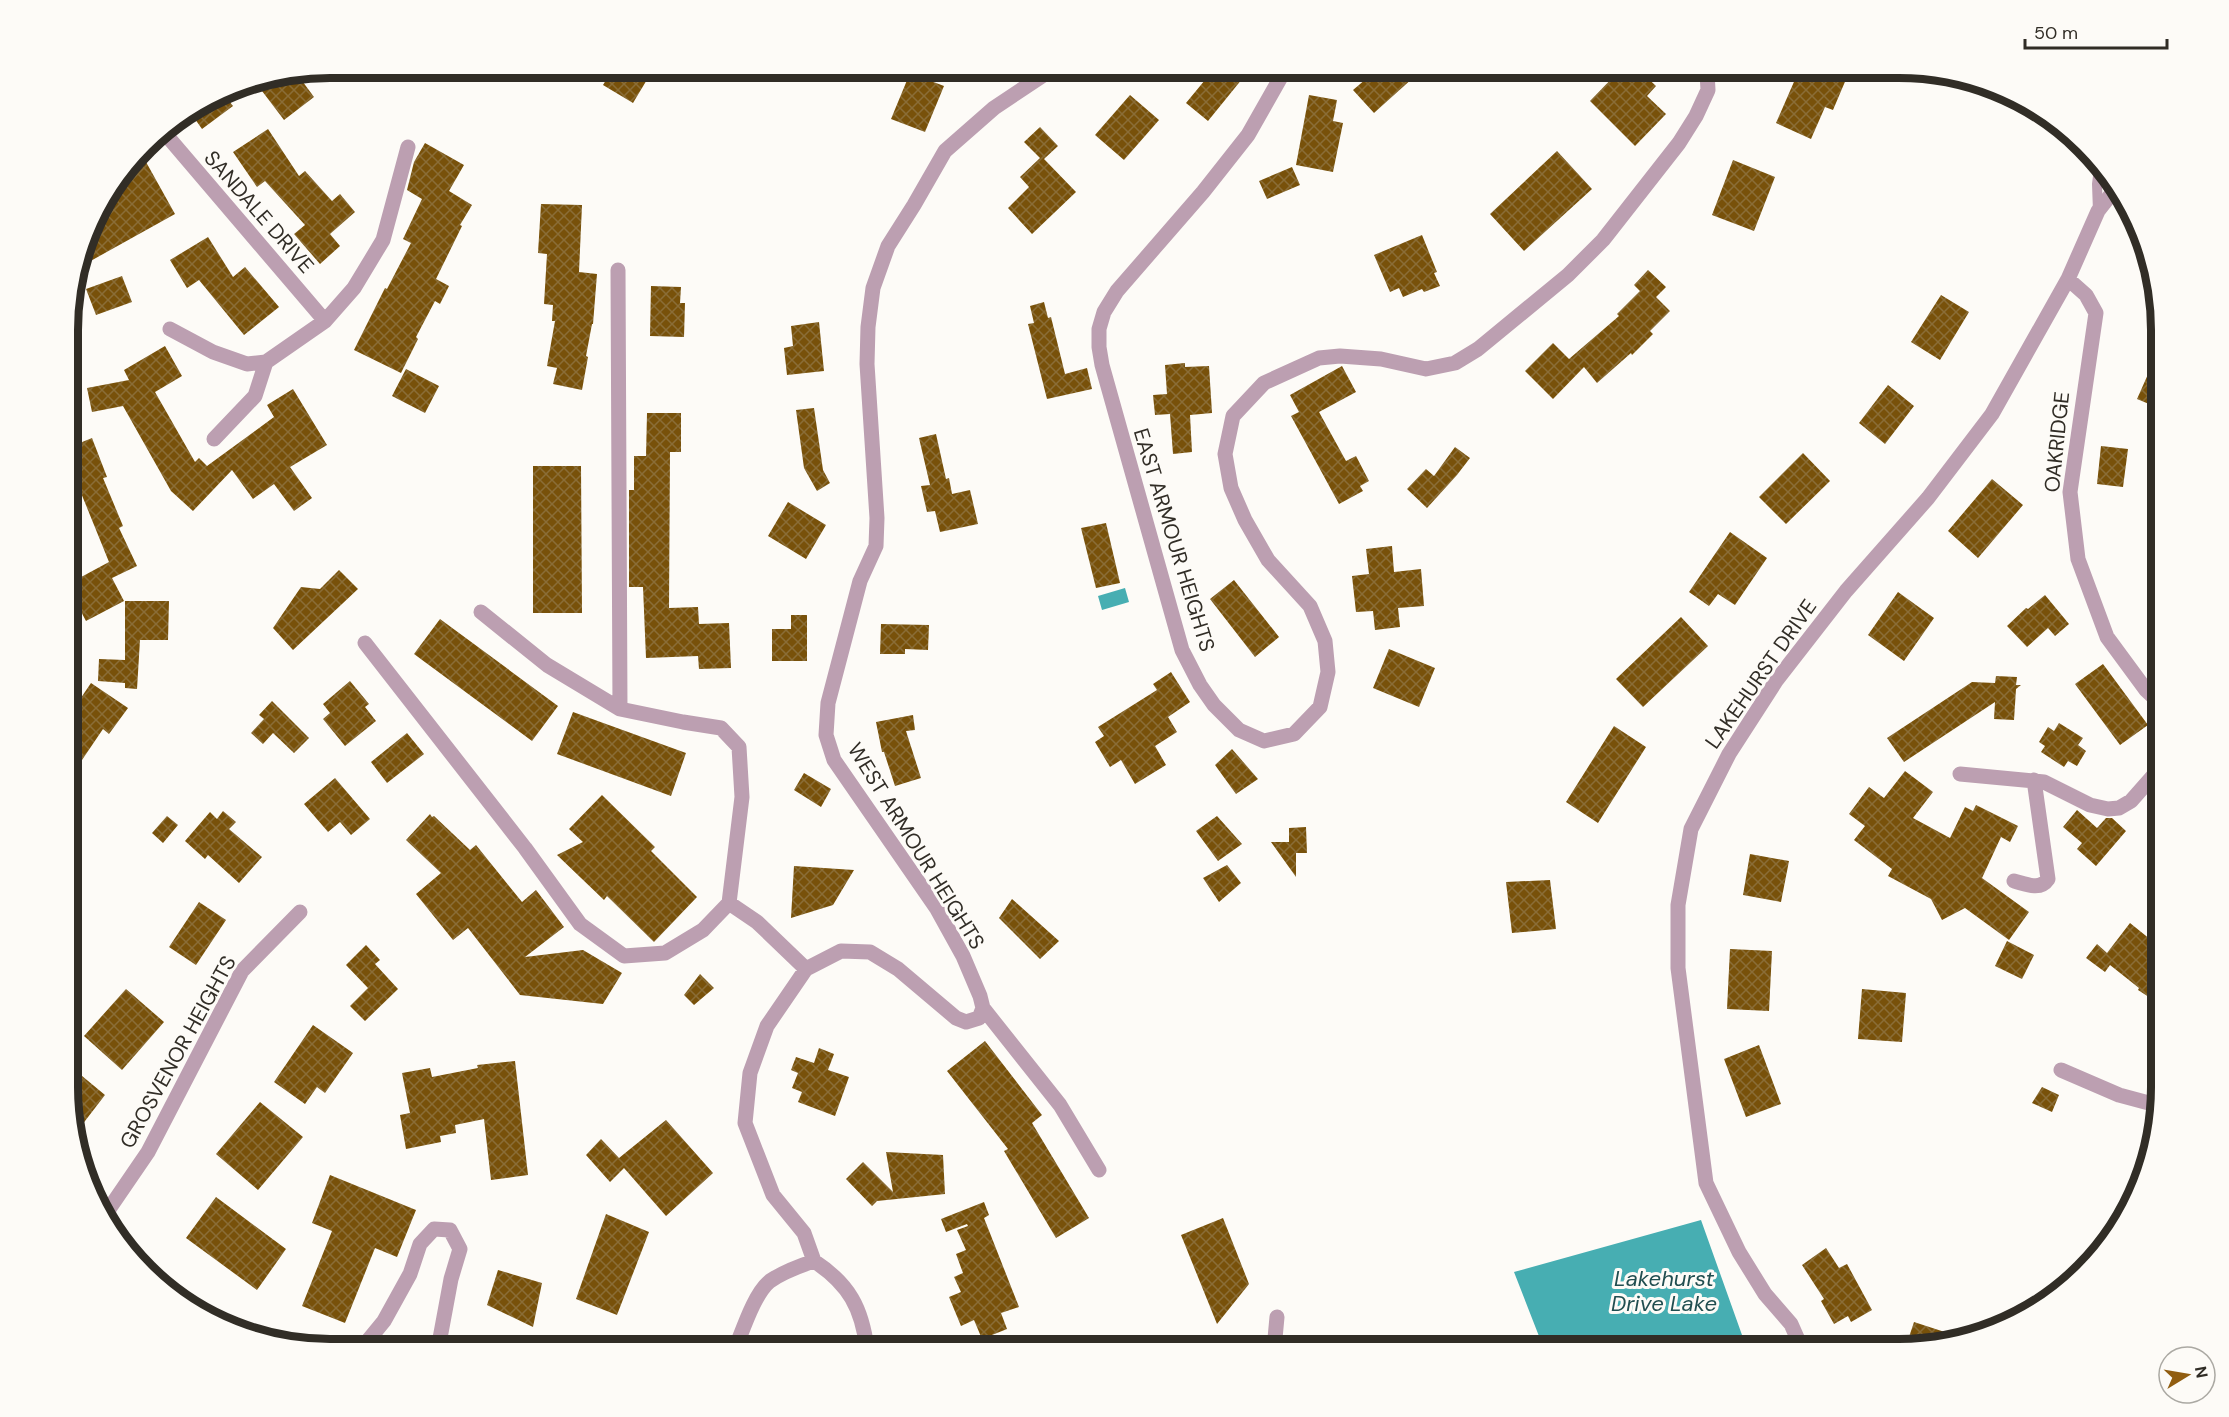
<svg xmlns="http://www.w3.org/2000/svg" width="2229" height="1417" font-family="'DM Sans',sans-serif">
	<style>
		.water { fill: #47aeb2 }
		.building { fill: url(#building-cross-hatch) }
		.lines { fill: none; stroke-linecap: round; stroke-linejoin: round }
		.lane { stroke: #bc9fb1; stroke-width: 10 }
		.street { stroke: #bc9fb1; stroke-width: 15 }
		.labels { text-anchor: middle; stroke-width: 6; stroke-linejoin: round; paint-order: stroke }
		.street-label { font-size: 21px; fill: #312d26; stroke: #fdfbf7 }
		.water-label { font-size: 22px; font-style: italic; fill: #214e50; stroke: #fdfbf7 }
		.rim { fill: none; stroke: #312d26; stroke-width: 8 }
	</style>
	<defs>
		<pattern id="building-cross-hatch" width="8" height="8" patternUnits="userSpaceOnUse" patternTransform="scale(1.5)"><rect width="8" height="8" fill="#78510a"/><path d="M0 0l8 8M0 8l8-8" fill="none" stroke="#8a6d37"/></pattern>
	</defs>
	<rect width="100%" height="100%" fill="#fdfbf7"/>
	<!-- water -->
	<path class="water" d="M1125,588l4,14 -27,8 -4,-14z
		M1701,1220l46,129h-203l-30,-77z"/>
	<!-- building -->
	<path class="building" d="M625,68h17l9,5 -18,30 -30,-18 9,-15 9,5z
		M1190,68h61l-43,53 -22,-18 19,-23z
		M1379,68h45l-50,45 -21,-23z
		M1637,68l19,18 -9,10 19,18 -31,32 -45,-45 31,-32 7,7z
		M1800,68h26l21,9 -14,33 -8,-3 -14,32 -35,-16z
		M910,73l34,13 -19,46 -34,-13z
		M297,74l17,23 -30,23 -22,-29 17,-13z
		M222,92l11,14 -31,23 -12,-17z
		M1130,95l29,25 -35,40 -29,-25z
		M1309,95l28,5 -4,21 10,2 -10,49 -37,-7z
		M1040,127l18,19 -14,13 32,33 -44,42 -24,-26 21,-21 -9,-10 20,-19 -16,-16z
		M268,129l31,47 6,-5 27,30 8,-7 15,18 -25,22 10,12 -20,18 -26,-30 11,-9 -40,-44 -8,6 -24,-35z
		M425,143l39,22 -15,26 23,14 -12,20 2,1 -26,53 13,7 -9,18 -5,-3 -19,36 2,2 -17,34 -47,-23 31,-62 2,1 24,-46 -8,-4 19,-40 -15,-9 7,-28z
		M1557,151l35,38 -68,62 -34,-37z
		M141,153l34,61 -97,54 17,-54z
		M1733,160l42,17 -21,54 -42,-16z
		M1292,167l8,18 -33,14 -8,-18z
		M541,204l41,1 -3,67 18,2 -4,50h-1l-6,32 2,1 -6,33 -29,-6 4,-16 -10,-2 8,-45h-3l1,-16 -9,-1 3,-50 -9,-1z
		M1422,235l15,37 -3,1 6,13 -16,6 -2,-3 -19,8 -4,-9 -9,4 -16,-37z
		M208,237l25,40 12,-10 34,40 -35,28 -45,-55 -12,8 -17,-28z
		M1648,270l18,17 -10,10 14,14 -20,20 3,3 -21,21 -1,-2 -34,30 -13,-16 -31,32 -28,-28 28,-28 16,16 50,-43 -2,-2 23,-23 -6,-6z
		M122,276l10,26 -36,13 -10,-26z
		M651,286l30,1 -1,16h5l-1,34 -34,-1z
		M1941,295l28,17 -29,48 -29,-18z
		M1044,302l4,16 3,-1 14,57 22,-6 5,21 -45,10 -19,-75 6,-1 -4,-17z
		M819,322l5,49 -37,4 -3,-27 9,-2 -2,-20z
		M2161,345v64l-24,-10z
		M165,346l17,30 -27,16 40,70 4,-4 8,8 67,-49 -7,-12 26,-16 34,56 -37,22 22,31 -18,13 -20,-27 -21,15 -21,-29 -39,41 -22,-20 -48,-85 -31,6 -5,-24 42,-8 -5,-10z
		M1185,363v4l24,-1 3,47 -22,2 2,37 -19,2 -3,-40 -15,1 -2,-20 14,-1 -2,-29z
		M1342,366l14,26 -37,20 27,49 10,-5 13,25 -9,5 3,5 -24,13 -48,-88 8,-4 -9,-17z
		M406,369l33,17 -14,27 -33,-17z
		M1888,385l26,21 -29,38 -26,-21z
		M814,408l9,62 7,13 -13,8 -13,-23 -8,-58z
		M647,413h34v39h-11l-1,156 29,-1 1,17 30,-1 2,45 -32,1 -1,-13 -52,2 -3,-71h-14v-97h5v-34h12z
		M936,434l10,45 3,-1 3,16 18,-4 8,34 -38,8 -5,-21 -8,1 -6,-26 9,-1 -11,-47z
		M92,438l15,39 -4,1 20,48 -4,2 18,38 -25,12 12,23 -38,20 -16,-30v-8l39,-21 -30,-74 -5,2 -4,-11v-32z
		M2101,446l27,3 -5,38 -26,-3z
		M1455,447l15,11 -13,17 -30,33 -20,-19 19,-20 8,7z
		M1803,453l27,28 -44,43 -27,-27z
		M533,466h48l1,147h-49z
		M1992,479l31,26 -45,53 -30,-27z
		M788,502l38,23 -20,34 -38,-23z
		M1106,523l14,60 -24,5 -15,-60z
		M1730,532l37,26 -32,47 -17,-11 -9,12 -20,-14z
		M1392,546l2,26 27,-3 3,37 -26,2 2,19 -25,3 -2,-19 -17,1 -4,-36 17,-2 -3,-25z
		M339,570l19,19 -65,61 -20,-22 28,-41 19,2z
		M1234,580l45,57 -24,20 -45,-58z
		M1898,592l36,26 -30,43 -36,-26z
		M2045,595l24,29 -14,12 -7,-8 -21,19 -20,-21 19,-18 2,1z
		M125,601h44l-1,39h-28l-3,49 -12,-1v-5l-27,-2 1,-22 26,1z
		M791,615h16v46h-35v-32h19z
		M1681,617l27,29 -65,61 -27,-28z
		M440,619l118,87 -26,35 -118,-87z
		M881,624l48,1 -1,25 -23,-1v5h-25z
		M1389,649l46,19 -16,39 -46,-19z
		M2103,664l45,61 -28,20 -45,-61z
		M1171,672l19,30 -22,15 9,15 -22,14 11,19 -31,19 -14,-24 -11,7 -15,-25 9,-6 -6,-9 59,-37 -4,-6z
		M1996,676l21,1 -1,8h5l-5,4 -2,31 -20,-1 1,-17 -91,60 -17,-24 85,-56 23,1z
		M350,681l19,23 -4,3 11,14 -31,25 -22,-27 7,-6 -7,-9z
		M91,683l37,25 -19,26 -6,-5 -21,31 -12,-8v-38z
		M272,701l37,37 -15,15 -21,-20 -10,11 -12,-11 13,-14 -5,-4z
		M573,712l113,41 -15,43 -114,-42z
		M913,715l2,15 -9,1 15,47 -26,8 -11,-34h-2l-6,-30z
		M2059,723l24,15 -5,7 8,6 -9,15 -9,-5 -4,6 -23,-15 4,-6 -6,-4 9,-15 6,4z
		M1614,726l32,21 -48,76 -32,-21z
		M407,733l17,21 -37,29 -16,-21z
		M1232,749l26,30 -22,15 -21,-29z
		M1905,771l28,21 -20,26 37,20 15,-31 8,4 3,-6 42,21 -8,16 -9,-5 -19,41 47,34 -20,28 -44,-32 -23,12 -11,-21 -43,-23 4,-7 -38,-29 11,-14 -16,-12 20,-27 15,11z
		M804,773l27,16 -10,18 -27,-17z
		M335,778l35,41 -19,16 -11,-13 -12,10 -24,-28z
		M602,795l53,52 -4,4 46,46 -43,45 -47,-46 -3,4 -47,-45 26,-13 -14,-13z
		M2077,810l20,18 9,-10h6l14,13 -30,35 -19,-17 5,-6 -19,-16z
		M223,811l13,11 -7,7 33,28 -23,26 -31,-28 -3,4 -20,-18 25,-29 7,7z
		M430,814l2,3 2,-1 36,34 6,-5 46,57 14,-12 28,37 -39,30 58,-7 39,23 -19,31 -83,-9 -52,-67 -15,12 -37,-46 25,-21 -35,-33z
		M167,816l11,9 -15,18 -11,-10z
		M1217,816l25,28 -24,17 -22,-30z
		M1306,827l1,26h-11v24l-25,-35h18v-14z
		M1750,854l39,7 -8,41 -38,-7z
		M1227,865l14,18 -22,19 -16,-24z
		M794,866l60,4 -21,35 -42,13z
		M1550,880l6,49 -44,4 -6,-51z
		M1012,899l47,42 -19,18 -41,-41z
		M199,902l27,18 -30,45 -27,-18z
		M2130,923l31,25v43l-6,10 -17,-11 1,-2 -29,-23 -5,7 -19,-14 11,-14 10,9z
		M2007,941l27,14 -12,24 -27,-13z
		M366,945l14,15 -5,4 23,25 -33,32 -15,-15 18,-18 -22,-23z
		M1730,949l42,2 -3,60 -42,-2z
		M700,974l14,14 -20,17 -10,-10z
		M126,989l38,33 -42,48 -38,-34z
		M1862,989l44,4 -4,49 -44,-3z
		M313,1025l40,28 -28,40 -8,-6 -12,17 -31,-22z
		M985,1041l57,74 -10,8 57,95 -33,20 -52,-87 4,-2 -61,-78z
		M1759,1045l22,59 -35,13 -22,-58z
		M819,1048l15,6 -6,16 21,7 -14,39 -37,-14 4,-10 -10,-4 6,-15 -7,-3 5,-13 18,6z
		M515,1061l13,114 -37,5 -7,-61 -29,6 1,8 -16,3 1,6 -35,7 -6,-34 10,-2 -8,-40 28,-5 2,9 46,-9 -1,-3z
		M70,1066l35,29 -30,39 -5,-13z
		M2042,1087l17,8 -7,17 -20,-9z
		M260,1102l43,35 -45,53 -42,-36z
		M666,1120l47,53 -47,43 -42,-48 -14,14 -24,-27 15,-16 18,19z
		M886,1152l57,3 2,39 -68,7 -5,5 -26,-27 17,-17 30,30z
		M330,1175l86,35 -19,47 -22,-9 -30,75 -43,-17 30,-75 -20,-8z
		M216,1197l70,52 -29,41 -71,-52z
		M984,1202l5,13 -5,3 35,89 -18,6 6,16 -25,10 -8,-19 -13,6 -12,-29 12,-5 -7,-15 9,-4 -7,-19 10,-4 -9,-20 11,-4 -1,-2 -21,8 -5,-13z
		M606,1214l43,18 -32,83 -41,-16z
		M1223,1218l26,66 -32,40 -36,-89z
		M1826,1248l13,20 8,-4 25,46 -21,12 -3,-6 -14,8 -13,-23 3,-2 -22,-34z
		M498,1270l44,13 -9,44 -46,-22z
		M1914,1322l43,14 -41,13h-11z"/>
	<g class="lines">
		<!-- lane -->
		<path class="lane" d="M2098,211l-1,-27 2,-15"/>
		<!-- street -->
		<path class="street" d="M1286,68l-38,67 -45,57 -86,99 -13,21 -5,17v18l3,18 80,285 18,35 14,20 25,25 25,11 30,-7 26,-27 8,-35 -3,-31 -15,-35 -42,-46 -23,-40 -14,-32 -6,-34 8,-38 31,-33 55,-25 21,-2 41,3 45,10 29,-6 23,-14 90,-74 35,-35 76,-97 17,-27 12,-26 -1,-17 -5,-5
			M162,130l163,191
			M618,270l2,439
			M2068,279l18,16 10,18 -26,179 8,67 29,78 39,53 15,14
			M170,329l43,23 34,12 19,-2 59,-41 29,-33 29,-48 25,-93
			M214,439l41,-43 11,-34
			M481,612l66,53 73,44 63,13 38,6 18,19 3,50 -13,106
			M365,643l160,205 55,76 44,32 41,-3 38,-23 26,-27
			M1960,774l84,8 46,23 18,4 11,-1 12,-7 30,-34
			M2014,881c12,3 26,10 34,-2l-14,-99
			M729,903l28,19 49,47
			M983,1008l77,97 39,65
			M2061,1070l58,25 41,11
			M108,1222l1,-13 39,-57 94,-181 58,-59
			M814,1261l-10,-28 -31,-38 -28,-72 5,-50 17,-47 39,-57 35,-18 29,1 28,17 58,49 10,4 13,-4 4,-10 -3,-12 -17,-40 -26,-47 -103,-149 -8,-25 2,-32 32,-122 16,-35 1,-28 -10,-154 1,-37 5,-39 15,-42 26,-41 31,-54 49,-43 60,-40
			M814,1261c35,23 48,47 53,88
			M361,1349l23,-28 26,-47 10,-30 14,-15 16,1 10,19 -9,30 -13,70
			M735,1349c8,-19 19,-55 35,-68 13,-9 29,-15 44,-20
			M1274,1349l3,-32
			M1802,1349l-11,-25 -26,-30 -26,-42 -33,-69 -28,-215v-63l13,-76 38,-75 47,-73 70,-90 82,-93 64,-84 76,-135 30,-68 18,-23"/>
	</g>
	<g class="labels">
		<!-- street labels -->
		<g class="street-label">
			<text transform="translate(259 212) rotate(49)" y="7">SANDALE DRIVE</text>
			<text transform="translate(2057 442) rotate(-84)" y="7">OAKRIDGE</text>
			<text transform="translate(1174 540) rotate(73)" y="7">EAST ARMOUR HEIGHTS</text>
			<text transform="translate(1761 674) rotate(-55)" y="7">LAKEHURST DRIVE</text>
			<text transform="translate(916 846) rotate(58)" y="7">WEST ARMOUR HEIGHTS</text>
			<text transform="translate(178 1052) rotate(-61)" y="7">GROSVENOR HEIGHTS</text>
		</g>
		<!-- water labels -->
		<g class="water-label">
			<text x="1664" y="1286">Lakehurst<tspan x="1664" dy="25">Drive Lake</tspan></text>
		</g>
	</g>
	<!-- crop -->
	<path d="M0 0H2229V1417H0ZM330 78H1899A252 252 0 0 1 2151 330V1087A252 252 0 0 1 1899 1339H330A252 252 0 0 1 78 1087V330A252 252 0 0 1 330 78Z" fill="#fdfbf7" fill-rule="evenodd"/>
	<path class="rim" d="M330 78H1899A252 252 0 0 1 2151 330V1087A252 252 0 0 1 1899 1339H330A252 252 0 0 1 78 1087V330A252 252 0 0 1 330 78Z"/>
	<!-- north arrow -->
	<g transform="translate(2187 1375) rotate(79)"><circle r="28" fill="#fdfbf7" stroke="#aba9a3" stroke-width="1.5"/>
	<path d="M0-4.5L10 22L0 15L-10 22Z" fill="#915d10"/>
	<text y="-9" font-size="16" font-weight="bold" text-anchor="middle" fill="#312d26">N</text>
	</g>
	<!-- scale -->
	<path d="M2025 39v9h142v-9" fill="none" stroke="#312d26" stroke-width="3"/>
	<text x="2034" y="39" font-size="18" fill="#312d26" stroke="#fdfbf7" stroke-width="4.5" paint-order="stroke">50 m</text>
</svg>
